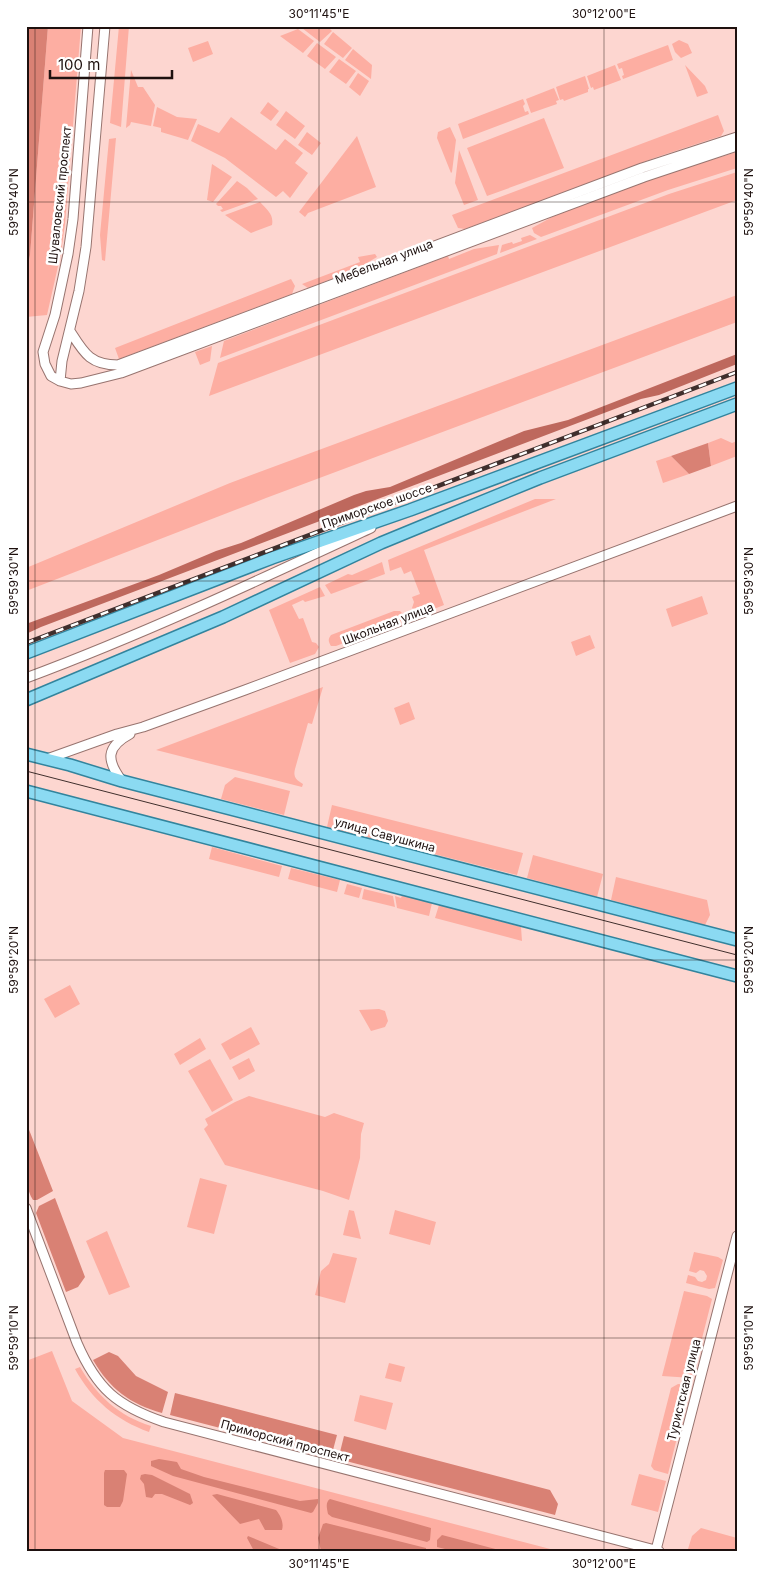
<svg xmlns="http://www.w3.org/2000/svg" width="763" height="1577" font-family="Inter,sans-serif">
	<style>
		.green { fill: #fdaea2 }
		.forest { fill: #d98174 }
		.water { fill: #be685d }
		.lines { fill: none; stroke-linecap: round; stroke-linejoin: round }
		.minor-casing { stroke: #97746f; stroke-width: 11 }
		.major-casing { stroke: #32849d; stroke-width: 14 }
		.minor { stroke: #fff; stroke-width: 9 }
		.major { stroke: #8bdaf2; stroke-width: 11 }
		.tram { stroke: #402f2d; stroke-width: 1 }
		.rail-casing { stroke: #402f2d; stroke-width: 4.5 }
		.rail { stroke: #fff; stroke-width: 2.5; stroke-dasharray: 8; stroke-linecap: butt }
		.ticks { fill: none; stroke: #1e110f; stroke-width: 1; stroke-opacity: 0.45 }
		.labels { text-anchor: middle; stroke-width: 5; stroke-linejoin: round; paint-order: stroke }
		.street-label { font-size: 12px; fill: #1e110f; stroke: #fff }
		.neatline { fill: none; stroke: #1e110f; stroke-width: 2 }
		.ticks-label { font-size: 12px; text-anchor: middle; fill: #1e110f }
	</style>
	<rect width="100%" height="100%" fill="#fdd6d0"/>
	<!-- green -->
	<path class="green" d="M48,26h33l-16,198 -4,29 -14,62 -21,2v-43l4,-19z
		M119,26h10l-8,101 -11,-4z
		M307,26h20l5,5 -12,11 -18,-14z
		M298,29l16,12 -11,12 -23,-17z
		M333,32l19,16 -9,10 -19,-14z
		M679,40l9,4 4,9 -11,5 -6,-6 -3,-8z
		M208,41l5,13 -20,8 -5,-14z
		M317,43l19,14 -11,12 -18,-13z
		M668,45l5,15 -50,19 -1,-3 2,-1 -2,-7 -3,1 -2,-5z
		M353,49l19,16 -1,14 -26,-19z
		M339,59l17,12 -10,13 -17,-12z
		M615,65l6,15 -27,10 -1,-3 -2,1 -4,-12z
		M685,65l20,21 3,7 -11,4z
		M131,70l7,17h5l12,18 -4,21 -20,-4 -1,3 -4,3z
		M358,73l11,8 -9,15 -11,-9z
		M585,76l4,13h-1v3l-24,9 -1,-2 -3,1 -4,-13z
		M554,88l5,12 -3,1 1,3 -26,9 -5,-14z
		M523,99l2,5 -2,2 2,6 3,-1 1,3 -66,25 -5,-15z
		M268,102l11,9 -8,10 -11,-8z
		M157,107l20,10 20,2 -9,21 -27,-8v-4l-8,-2z
		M286,111l19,15 -10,13 -19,-14z
		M718,115l6,16 -3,5 -64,21 -192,72 -7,-1 -6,-13z
		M231,117l45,33 9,-11 18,14 -8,10 13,10 -18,25 -7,-7 -7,6 -51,-39 -34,-17 7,-17 21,9z
		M544,118l20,50 -77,28 -20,-48z
		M450,127l6,13 -4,32 -1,1 -14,-35 1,-6z
		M307,132l14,11 -9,12 -14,-10z
		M357,136l19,51 -68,26 -3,4 -6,-5z
		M116,138l-11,123 -3,-1 -2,-25 9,-96z
		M459,150l19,50 -14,5 -9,-22z
		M737,152v16l-69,22 -127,47 -7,-4 -2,-5 22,-12 108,-41z
		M212,164l20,13 -19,25 -6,-2z
		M737,172v28l-528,196 9,-33 451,-169z
		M237,181l10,7 11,11 -36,13 -2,-2 3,-1 -2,-3h-3l-2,-2z
		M260,202c7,8 14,12 12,23l-21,8 -26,-18z
		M530,235l7,4 -37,14 2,-8 10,-3 1,2 9,-3 -1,-3z
		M499,245l-2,9 -277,104 4,-17 224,-85 1,3 25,-10z
		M375,254l2,3 -22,13 -47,18 -6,-4 58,-22 -2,-5z
		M291,279l4,7 -3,8 -173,65 -4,-11z
		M737,295v27l-471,176 -240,93v-23l204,-85z
		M212,346l-2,15 -10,4 -5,-13z
		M721,438l11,5 5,-2v15l-26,10 -3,-23z
		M671,456l18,18 -26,9 -7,-22z
		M535,499h21l-132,51 20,55 -23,9 -9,-6 2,-6 -2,-5 8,-3 -9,-23 -7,3 -3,-7 -11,4 -2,-11z
		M382,562l3,12 -54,20 -6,-9 23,-11 4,1z
		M320,587l5,9 -20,6 -2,-2 -11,5 7,14 4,-1 9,24 4,1 3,4 -4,7 -25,9 -21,-53z
		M702,596l6,18 -36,13 -6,-18z
		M394,611h6l3,3 1,5 -3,2 -65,25h-5c-3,-5 -3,-7 0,-11z
		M590,635l5,13 -19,8 -5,-14z
		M323,687l-11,37 -4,-1 -13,46c-2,8 1,11 8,15l-1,3 -146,-37z
		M409,702l6,17 -15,6 -6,-17z
		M235,777l55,14 -6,24 -63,-16 4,-14z
		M332,805l191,48 -6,22 -190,-48z
		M212,847l70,19 -3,11 -70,-18z
		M533,855l70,19 -6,23 -70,-19z
		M291,868l49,12 -3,12 -49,-13z
		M616,877l91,23 3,15 -5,10 -94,-25z
		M347,884l15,4 -3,10 -15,-4z
		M364,889l29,7 2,11 -33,-8z
		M402,895l30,8 -3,13 -32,-8 -2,-12 6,2z
		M439,905l82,22 1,14 -87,-23z
		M70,985l10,19 -25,14 -11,-19z
		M379,1009l6,2 3,10 -3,6 -14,4 -12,-21z
		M251,1027l9,17 -30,16 -9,-16z
		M200,1038l6,11 -26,16 -6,-11z
		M249,1058l6,13 -16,9 -7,-13z
		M210,1059l23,41 -21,12 -24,-41z
		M249,1096l76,21 9,-4 30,10 -3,11 -1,24 -11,42 -26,-9 -98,-26 -21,-36 4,-4 -3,-6 30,-17z
		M200,1178l27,7 -13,49 -27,-7z
		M349,1210l5,1 7,28 -18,-4z
		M395,1210l41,12 -6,23 -41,-11z
		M107,1231l23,56 -21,8 -23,-54z
		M694,1252l24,5 5,3 -8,28 -6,1 -23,-6 2,-8 7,2 3,4 4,1 4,-2 1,-4 -3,-5 -4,-1 -4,3 -7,-2z
		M333,1253l24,5 -12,45 -30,-8 6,-24 8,-7z
		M684,1291l23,5 5,3 -20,79 -30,-2z
		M52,1351l20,50 51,37 435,113h-532v-190z
		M389,1363l16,4 -4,15 -16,-4z
		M80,1367c17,29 39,49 71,59l-2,6c-33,-12 -57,-32 -74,-63z
		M678,1384l12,1 -22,89 -14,-4 -3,-4 20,-78z
		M360,1395l33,8 -7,27 -32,-9z
		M639,1474l27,7 -8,31 -27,-7z
		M701,1528l36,10v13h-42l-7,-2 4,-13z"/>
	<!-- forest -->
	<path class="forest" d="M26,26h22l-18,229 -4,19z
		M708,443l3,23 -22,8 -18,-18z
		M26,1122l27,69 -16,9h-4c-11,-16 -7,-58 -7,-78z
		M55,1198l30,79 -7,10 -12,5 -30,-79 3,-7z
		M109,1352l9,4 18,20 32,16 -6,21c-32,-9 -52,-24 -69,-53z
		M175,1393l162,42 -4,15 -5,6 -158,-41z
		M344,1436l206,54 8,14 -3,11 -213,-55 -2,-8z
		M159,1459l18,3 4,7 23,8 96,24 18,-2v4l-5,9 -2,1 -138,-37 -22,-10v-5z
		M105,1470h19l3,4 -4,27 -3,6h-13l-3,-2v-32z
		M145,1474l7,1 38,19 3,9 -3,2 -28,-11h-7l-3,4 -6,-1 -2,-13 -4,-5 1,-4z
		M217,1494l59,16c5,6 8,13 6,20h-17l-6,-11 -19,5 -28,-29z
		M330,1499l101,29 -1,12 -3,2 -95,-25 -4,-3c-1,-5 -3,-12 2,-15z
		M326,1523l100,25v3h-105l-3,-13 5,-14z
		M442,1535l61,16h-50l-16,-4v-7z
		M248,1536l36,15h-30l-7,-13z"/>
	<!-- water -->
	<path class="water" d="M737,354v10l-78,31 -18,4 -600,228 -15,7v-10l133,-49 57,-24 25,-8 113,-48 12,-4 24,-4 134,-56 44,-11z"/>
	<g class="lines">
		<defs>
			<path id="minor" d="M88,26l-15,193 -5,35 -13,61 -12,37 2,12 6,12 9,5 11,3 10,-1 40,-10 523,-196 93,-31
				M70,331c14,22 20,34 48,34l524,-197 95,-31
				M60,381l2,-20 17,-70 7,-44 19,-221
				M26,678c118,-44 231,-97 345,-150
				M47,759l70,-25 26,-7 102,-37 492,-184
				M122,781c-16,-21 -16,-34 8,-47
				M26,1208l51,135c20,46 40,63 87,79l495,129
				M656,1550l81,-314"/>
			<path id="major" d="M26,653l246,-95 138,-48 327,-122
				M26,700l197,-83 158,-74 51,-21 108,-44 197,-74
				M26,754l44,11 52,16 615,159
				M26,791l711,185"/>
		</defs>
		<!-- minor casing -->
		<use href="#minor" class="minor-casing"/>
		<!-- major casing -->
		<use href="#major" class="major-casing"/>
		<!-- minor -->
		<use href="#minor" class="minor"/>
		<!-- major -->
		<use href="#major" class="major"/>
		<!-- tram -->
		<path class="tram" d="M26,771l711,184"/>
		<defs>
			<path id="rail" d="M26,643l711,-271"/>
		</defs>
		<!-- rail casing -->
		<use href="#rail" class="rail-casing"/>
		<!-- rail -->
		<use href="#rail" class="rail"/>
	</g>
	<!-- ticks -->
	<path class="ticks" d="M35,26v1525M319,26v1525M604,26v1525M26,202h711M26,581h711M26,960h711M26,1338h711"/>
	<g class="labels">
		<!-- street labels -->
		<g class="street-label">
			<text transform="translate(60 195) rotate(-84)" y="4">Шуваловский проспект</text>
			<text transform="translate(384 262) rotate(-21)" y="4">Мебельная улица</text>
			<text transform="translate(377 506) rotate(-19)" y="4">Приморское шоссе</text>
			<text transform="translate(388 624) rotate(-21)" y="4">Школьная улица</text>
			<text transform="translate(385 835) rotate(15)" y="4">улица Савушкина</text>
			<text transform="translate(684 1390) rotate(-76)" y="4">Туристская улица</text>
			<text transform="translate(285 1441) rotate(15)" y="4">Приморский проспект</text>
		</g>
	</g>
	<!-- border -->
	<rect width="763" height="1577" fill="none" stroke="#ffffff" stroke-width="55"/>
	<!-- scale -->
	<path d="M50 70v8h122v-8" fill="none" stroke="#1e110f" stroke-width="2.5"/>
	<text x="58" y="70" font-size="15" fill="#1e110f" stroke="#ffffff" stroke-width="4" paint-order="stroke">100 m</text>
	<rect x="28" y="28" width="708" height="1522" class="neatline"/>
	<g class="ticks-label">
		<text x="319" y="18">30°11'45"E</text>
		<text x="604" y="18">30°12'00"E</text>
		<text transform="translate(14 202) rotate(-90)" y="4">59°59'40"N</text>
		<text transform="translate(749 202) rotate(-90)" y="4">59°59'40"N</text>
		<text transform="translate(14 581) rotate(-90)" y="4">59°59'30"N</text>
		<text transform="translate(749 581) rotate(-90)" y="4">59°59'30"N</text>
		<text transform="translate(14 960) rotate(-90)" y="4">59°59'20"N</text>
		<text transform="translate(749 960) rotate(-90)" y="4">59°59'20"N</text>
		<text transform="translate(14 1338) rotate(-90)" y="4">59°59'10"N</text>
		<text transform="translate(749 1338) rotate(-90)" y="4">59°59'10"N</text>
		<text x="319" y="1568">30°11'45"E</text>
		<text x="604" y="1568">30°12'00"E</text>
	</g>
</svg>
